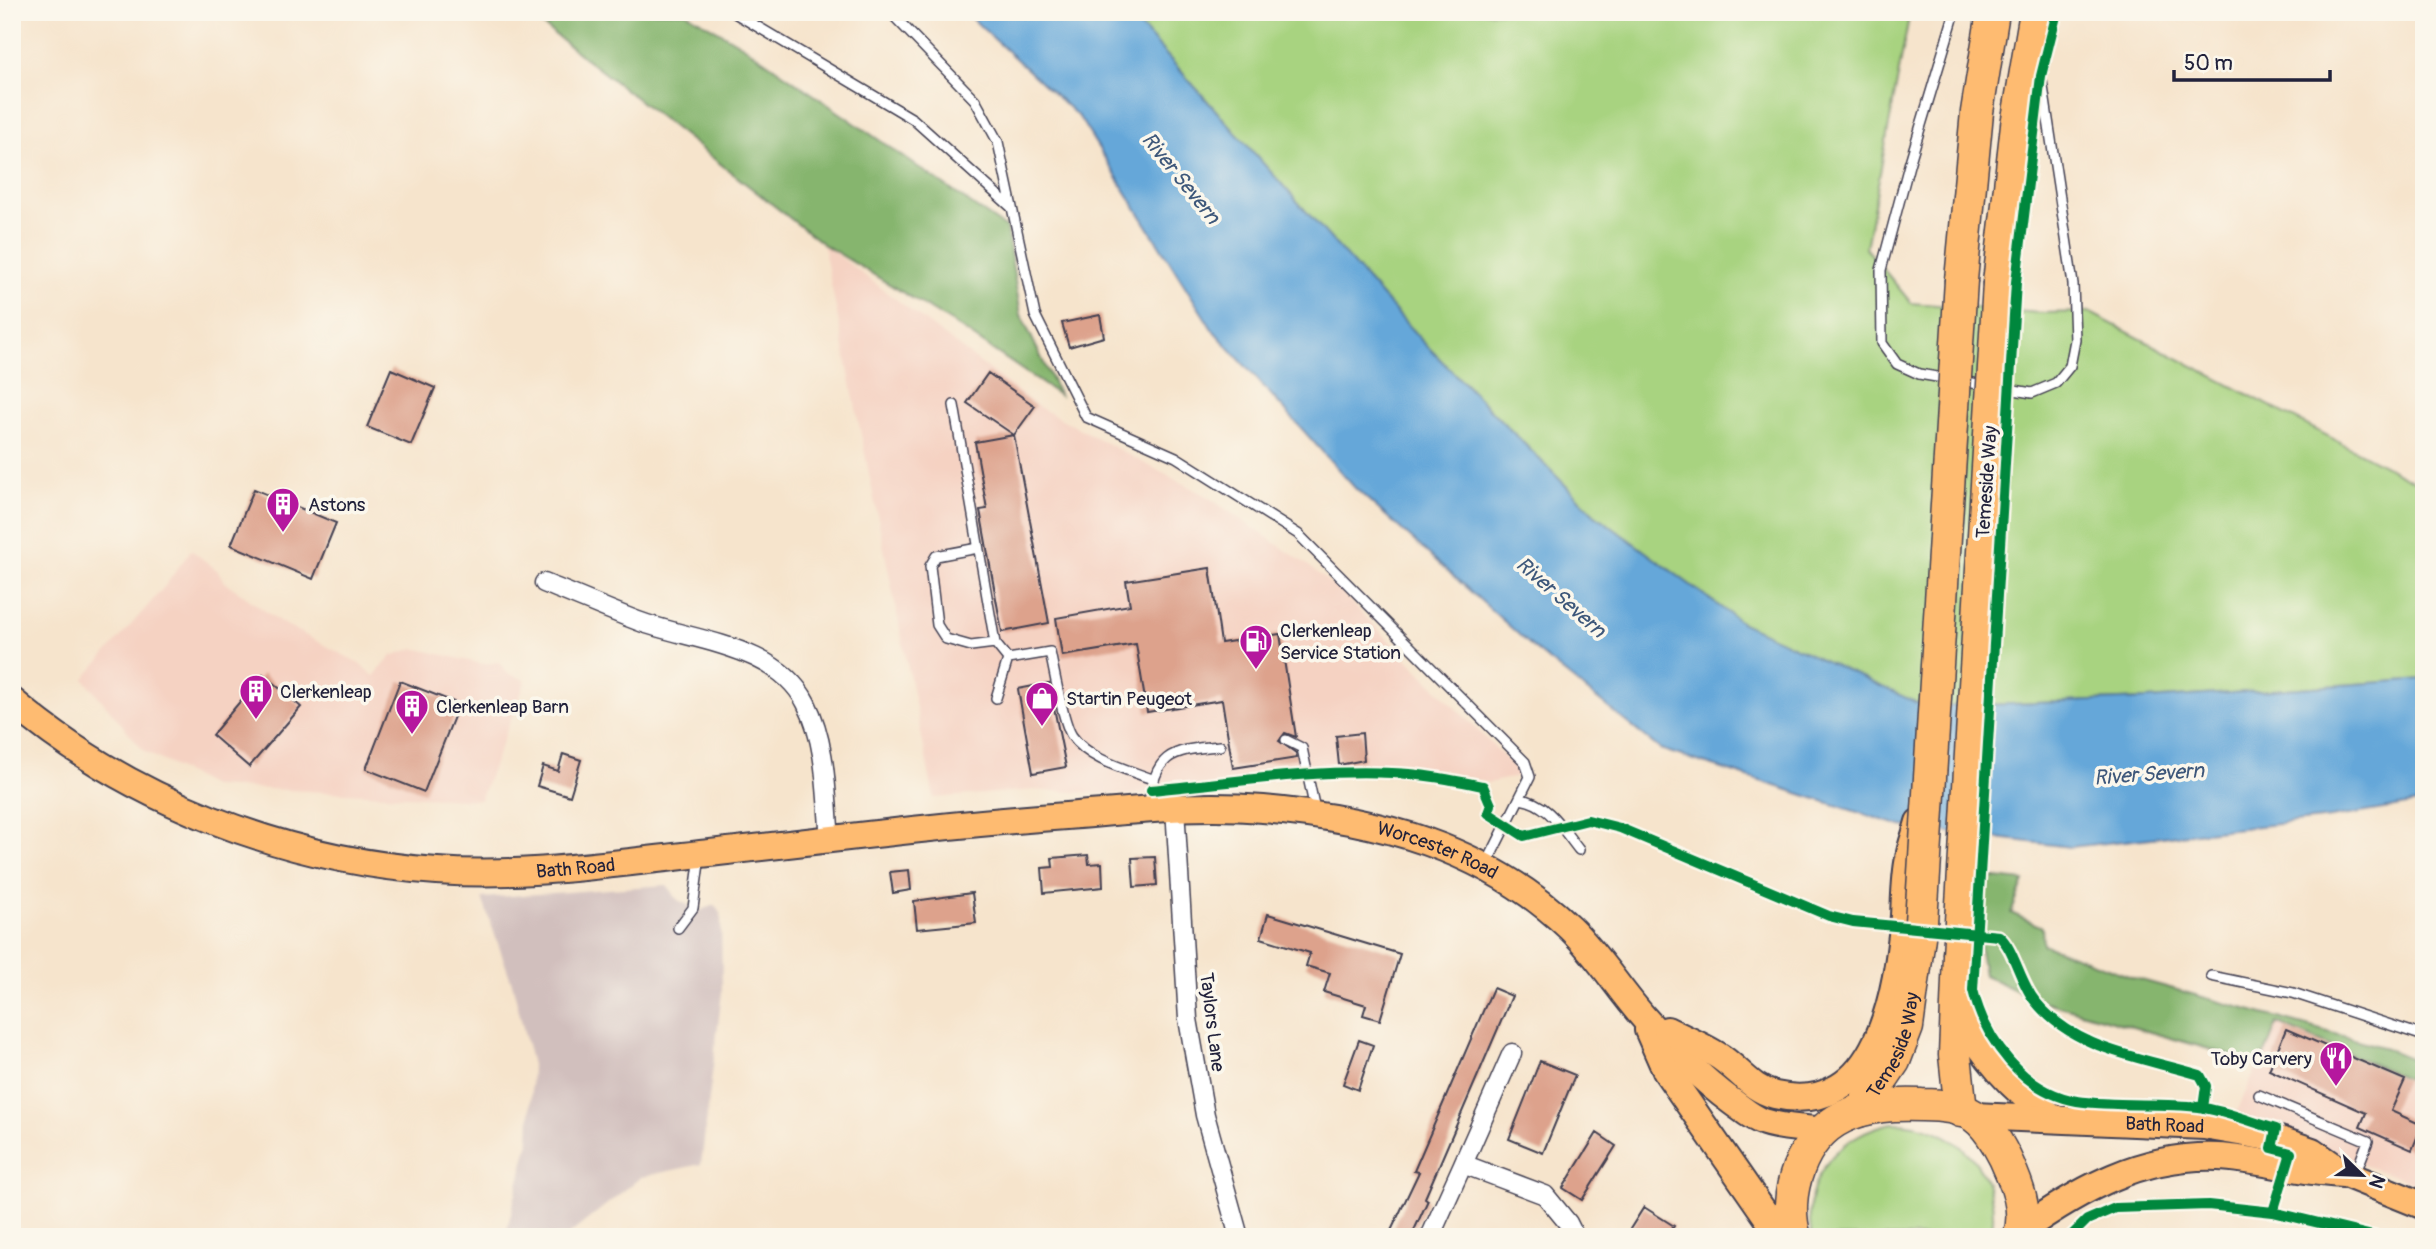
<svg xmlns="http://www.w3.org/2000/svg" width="2436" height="1249" font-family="Pangolin,sans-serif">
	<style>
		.built { fill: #f5d2c2 }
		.industrial { fill: #d1bfbd }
		.green { fill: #a8d380; stroke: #657a5e; stroke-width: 2 }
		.forest { fill: #86b56e; stroke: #546c54; stroke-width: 2 }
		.water { fill: #65a7d9; stroke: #44648a; stroke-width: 2 }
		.building { fill: #dda28c }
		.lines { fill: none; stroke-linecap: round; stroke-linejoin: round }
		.lane-casing { stroke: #423f51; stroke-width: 12 }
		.street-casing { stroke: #423f51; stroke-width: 21 }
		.primary-casing { stroke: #423f51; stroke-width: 30 }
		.highway-casing { stroke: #423f51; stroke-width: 35 }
		.lane { stroke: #fff; stroke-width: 9 }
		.street { stroke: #fff; stroke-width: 18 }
		.primary { stroke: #febb71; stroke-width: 26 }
		.highway { stroke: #febb71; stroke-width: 32 }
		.highway-bridge-casing { stroke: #423f51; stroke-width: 35; stroke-linecap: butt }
		.highway-bridge { stroke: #febb71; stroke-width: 32 }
		.cycleway-casing { stroke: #fbf7ec; stroke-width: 15 }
		.cycleway { stroke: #00873e; stroke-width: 10 }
		.labels { text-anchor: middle; stroke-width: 7; stroke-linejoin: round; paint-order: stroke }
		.street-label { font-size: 19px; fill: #22223b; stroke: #fbf7ec }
		.poi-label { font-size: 19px; fill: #22223b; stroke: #fbf7ec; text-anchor: start }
		.water-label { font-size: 21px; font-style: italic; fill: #3d577a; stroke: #fbf7ec }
	</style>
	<rect width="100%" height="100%" fill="#fbf7ec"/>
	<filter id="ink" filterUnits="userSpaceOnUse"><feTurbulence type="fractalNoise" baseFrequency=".0143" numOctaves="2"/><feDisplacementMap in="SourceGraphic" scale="14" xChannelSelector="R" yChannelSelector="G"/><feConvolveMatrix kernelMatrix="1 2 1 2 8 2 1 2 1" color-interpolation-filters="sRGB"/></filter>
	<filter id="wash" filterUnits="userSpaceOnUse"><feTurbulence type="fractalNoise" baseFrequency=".00686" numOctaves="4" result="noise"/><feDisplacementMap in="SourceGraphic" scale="28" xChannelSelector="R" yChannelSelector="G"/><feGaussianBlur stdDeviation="1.57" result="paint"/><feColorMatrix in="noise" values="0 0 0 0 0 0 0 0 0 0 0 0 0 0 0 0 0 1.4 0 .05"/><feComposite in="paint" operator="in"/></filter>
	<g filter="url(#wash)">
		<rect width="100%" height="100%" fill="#f6e4cc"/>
		<!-- built -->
		<path class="built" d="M823,244l214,162 171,91 101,69 32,26 181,183 -33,8 -50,-13h-65l-246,25 -95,-5 -99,8z
			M191,550l26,20 8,12 57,41 75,39 17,14 18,-20 22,-8 68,16 17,-2 8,11 19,7 -46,120 -268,-14 -68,-35 -60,-72 81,-93z
			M2276,1023l148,63v100l-191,-65z"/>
		<!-- industrial -->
		<path class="industrial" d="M667,885l11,15 21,11 15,-6 7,8 1,79 -21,172 -60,13 -75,60h-61l24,-95 3,-77 -19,-79 -31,-88z"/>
		<!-- green -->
		<path class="green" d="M1128,12h782l-44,236 45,55 129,10 49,-1 335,174v193l-276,20 -223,8 -183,-84 -148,-109 -172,-173z
			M1893,1123c63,0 111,50 98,114h-179c-12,-57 26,-104 81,-114z"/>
		<!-- forest -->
		<path class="forest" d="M526,12h159l60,35 261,181 15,87 38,80 -106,-72 -130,-79z
			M1977,876l47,5 -13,32 31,14 1,17 91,34 252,70 38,16v22l-147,-63 -16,41 -229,-66 -48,-23 -5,-30z"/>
		<!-- water -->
		<path class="water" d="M965,12h163l294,329 172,173 148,109 184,84 222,-8 276,-20v123l-93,16 -261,29 -169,-21 -241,-77 -124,-99 -181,-162 -143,-159 -133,-212z"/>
		<g id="blocks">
			<!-- building -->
			<path class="building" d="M1100,315l4,22 -35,10 -7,-24z
				M391,369l44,19 -24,57 -44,-18z
				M988,373l47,33 -21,29 -47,-32z
				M1014,435l35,188 -47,9 -22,-122 7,-1 -12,-67z
				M254,489l82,34 -23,56 -82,-34z
				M1210,568l11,75 59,-9 16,103 -11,-4 -6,8 17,12 1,5 -64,10 -11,-68 -75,12 -11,-68 -74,12 -6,-38 74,-13 -4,-24z
				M263,674l38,33 -52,60 -37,-32z
				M400,681l59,23 -35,88 -58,-23z
				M1049,683l17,84 -33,6 -15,-84z
				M1362,733l2,27 -25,5 -3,-29z
				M563,754l18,6 -11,36 -33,-10 6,-20 15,5z
				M1088,855l1,9 13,-1 1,24 -59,6 -2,-25 11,-1 -1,-9z
				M1155,857l2,28 -23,2 -2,-29z
				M909,870l2,20 -18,3 -3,-21z
				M972,893l4,30 -59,6 -3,-28z
				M1268,914l132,40 -20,66 -17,-5 3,-10 -42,-13 6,-19 -24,-7 4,-13 -49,-15z
				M1493,988l19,8 -87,202 3,2 -17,37h-23l31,-65 -5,-1z
				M2286,1029l119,51 -14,31 31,14 -10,25 -52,-23 6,-14 -97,-43z
				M1359,1040l14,5 -15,45 -15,-6z
				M1540,1061l35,14 -32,78 -34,-14z
				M1597,1133l19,13 -34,54 -19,-12z
				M1644,1207l30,19 -7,11h-42z"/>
		</g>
	</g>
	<g filter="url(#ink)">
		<use href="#blocks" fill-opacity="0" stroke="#423f51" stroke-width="2"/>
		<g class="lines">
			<defs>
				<path id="lane" d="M733,12l180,107 98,88
					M890,12l85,88 23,42 37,173 51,102 90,40 122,77 227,228 5,15 -44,88
					M1955,12l-46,153 -28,105 1,73 15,21 22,10 113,19 24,-10 14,-17 5,-26 -2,-56 -33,-217
					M954,405l41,238 13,16 42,-7c4,18 13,71 22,84 17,24 54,33 80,43
					M978,548l-42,8 -6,10 7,59 9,14 25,7 24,-3
					M996,698l12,-39
					M1286,740l16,8 13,62
					M1520,799c29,4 42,30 59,51
					M1148,808c8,-53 19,-58 72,-62
					M678,928l15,-20 7,-52
					M2211,976l82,17 131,43
					M2259,1095l109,46 -13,34"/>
				<path id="street" d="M544,583c31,12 62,26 94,38 54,20 139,24 168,82 21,41 20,92 24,137
					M1175,808l13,211 17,96 34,122
					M1463,1164l49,-111
					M1430,1237l33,-73 82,31 23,28 7,14"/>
				<g id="primary">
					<path id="s1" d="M12,701c116,99 274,160 425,170 82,6 164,-6 246,-15 128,-14 255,-31 383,-40 65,-5 132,-13 197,-7 114,10 222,38 307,119 29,28 49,62 75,91 26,29 55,59 86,82 10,7 22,18 33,21 18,6 40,6 59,9"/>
					<path d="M1957,1010c26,45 54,81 99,109"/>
					<path d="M1648,1030l18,41 115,166"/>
					<path d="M1667,1030c18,9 40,17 56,29 18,13 30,31 52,36 105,23 122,-105 129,-179 1,-19 1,-40 5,-58 2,-13 7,-24 10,-36"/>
					<path id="s2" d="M1974,1116l230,10 70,12 38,13 33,23 79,32"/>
					<path d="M2021,1231c59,-42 122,-77 197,-74 43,2 84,16 127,17"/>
				</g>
				<g id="highway">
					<path d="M1961,280l16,-168 16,-100"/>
					<path d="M1999,283l18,-158 19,-113"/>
					<path d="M1959,955l-4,100 6,56"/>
					<path id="s3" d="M1861,1110l33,-49 13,-34 14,-105"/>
					<path d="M1795,1237c-13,-42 6,-100 48,-120 26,-12 51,-13 79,-12 16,0 38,2 52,11 17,12 31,40 38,58 8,19 15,42 7,63"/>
				</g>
			</defs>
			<!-- lane casing -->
			<use href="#lane" class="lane-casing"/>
			<!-- street casing -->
			<use href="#street" class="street-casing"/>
			<!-- primary casing -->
			<use href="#primary" class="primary-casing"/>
			<!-- highway casing -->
			<use href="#highway" class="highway-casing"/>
			<!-- lane -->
			<use href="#lane" class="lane"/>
			<!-- street -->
			<use href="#street" class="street"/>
			<!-- primary -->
			<use href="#primary" class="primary"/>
			<!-- highway -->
			<use href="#highway" class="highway"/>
			<defs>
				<path id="highway-bridge" d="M1921,922l40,-642
					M1959,955l40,-672"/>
			</defs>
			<!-- highway-bridge casing -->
			<use href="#highway-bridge" class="highway-bridge-casing"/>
			<!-- highway-bridge -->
			<use href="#highway-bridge" class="highway-bridge"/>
			<defs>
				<path id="cycleway" d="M2057,12l-16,64 -25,206 -43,708c12,50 50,102 104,111 40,6 82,1 122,6 26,4 53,15 77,22l-4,19 19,5 -18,59 -65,-7 -93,3 -28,12 -17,17
					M1151,790c80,-7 161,-21 241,-17 31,1 60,7 91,13l8,19 -3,8 36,23 64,-16 32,8 209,88 24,6 146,14c15,12 21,47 36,65 40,50 107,56 165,74l6,11 -3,22
					M2273,1212l104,25"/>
			</defs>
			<!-- cycleway casing -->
			<use href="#cycleway" class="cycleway-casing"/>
			<!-- cycleway -->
			<use href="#cycleway" class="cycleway"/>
		</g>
	</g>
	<!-- icons -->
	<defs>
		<symbol id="building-pin" viewBox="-11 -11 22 30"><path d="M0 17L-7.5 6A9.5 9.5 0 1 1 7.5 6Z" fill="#b5179e" stroke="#fbf7ec"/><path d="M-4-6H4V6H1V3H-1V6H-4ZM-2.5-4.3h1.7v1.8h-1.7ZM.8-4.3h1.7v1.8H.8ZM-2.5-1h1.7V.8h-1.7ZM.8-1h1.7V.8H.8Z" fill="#fff"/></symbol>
		<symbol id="fuel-pin" viewBox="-11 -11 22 30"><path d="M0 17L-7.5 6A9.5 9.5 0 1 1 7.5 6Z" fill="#b5179e" stroke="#fbf7ec"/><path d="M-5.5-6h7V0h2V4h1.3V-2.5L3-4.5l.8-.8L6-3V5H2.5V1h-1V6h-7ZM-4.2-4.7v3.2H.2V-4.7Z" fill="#fff"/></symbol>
		<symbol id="shop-pin" viewBox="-11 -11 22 30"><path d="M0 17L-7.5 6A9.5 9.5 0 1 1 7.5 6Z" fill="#b5179e" stroke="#fbf7ec"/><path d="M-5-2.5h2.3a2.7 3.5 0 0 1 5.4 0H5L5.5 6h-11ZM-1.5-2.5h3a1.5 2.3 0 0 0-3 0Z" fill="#fff"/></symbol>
		<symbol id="restaurant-pin" viewBox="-11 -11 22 30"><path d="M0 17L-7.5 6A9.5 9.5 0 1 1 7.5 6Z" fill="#b5179e" stroke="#fbf7ec"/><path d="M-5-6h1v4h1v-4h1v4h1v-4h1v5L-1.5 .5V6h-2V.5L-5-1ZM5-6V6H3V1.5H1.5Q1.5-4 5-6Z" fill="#fff"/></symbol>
	</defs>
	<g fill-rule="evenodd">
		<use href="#building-pin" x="264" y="485" width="38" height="52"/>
		<use href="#fuel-pin" x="1237" y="622" width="38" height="52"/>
		<use href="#building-pin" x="237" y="672" width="38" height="52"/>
		<use href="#shop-pin" x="1023" y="679" width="38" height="52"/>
		<use href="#building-pin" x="393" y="687" width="38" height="52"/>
		<use href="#restaurant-pin" x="2317" y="1039" width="38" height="52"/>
	</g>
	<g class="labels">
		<!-- street labels -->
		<g class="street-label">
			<text transform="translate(1986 482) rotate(-86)" y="7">Temeside Way</text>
			<text dy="7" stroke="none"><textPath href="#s1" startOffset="1475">Worcester Road</textPath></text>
			<text dy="7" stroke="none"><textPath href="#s1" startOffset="604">Bath Road</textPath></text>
			<text transform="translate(1213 1022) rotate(83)" y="7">Taylors Lane</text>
			<text dy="7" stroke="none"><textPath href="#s3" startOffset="74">Temeside Way</textPath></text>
			<text dy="7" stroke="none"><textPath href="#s2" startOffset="191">Bath Road</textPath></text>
		</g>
		<!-- poi labels -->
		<g class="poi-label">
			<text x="308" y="511">Astons</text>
			<text x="1280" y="637">Clerkenleap<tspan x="1280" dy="22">Service Station</tspan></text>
			<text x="280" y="698">Clerkenleap</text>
			<text x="1066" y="705">Startin Peugeot</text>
			<text x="436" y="713">Clerkenleap Barn</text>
			<text x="2312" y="1065" text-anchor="end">Toby Carvery</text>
		</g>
		<!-- water labels -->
		<g class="water-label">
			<text transform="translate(1181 178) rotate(51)" y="7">River Severn</text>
			<text transform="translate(1561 597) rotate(41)" y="7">River Severn</text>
			<text transform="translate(2149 774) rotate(-4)" y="7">River Severn</text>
		</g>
	</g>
	<!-- margin -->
	<rect width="2436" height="1249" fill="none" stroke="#fbf7ec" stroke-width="42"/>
	<!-- north arrow -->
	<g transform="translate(2362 1175) rotate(113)" stroke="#fbf7ec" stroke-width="5" paint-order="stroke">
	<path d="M0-5L12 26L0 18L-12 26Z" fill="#22223b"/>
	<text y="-10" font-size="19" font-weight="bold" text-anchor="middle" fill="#22223b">N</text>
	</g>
	<!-- scale -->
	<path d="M2174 70v10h156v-10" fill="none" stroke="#22223b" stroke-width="3.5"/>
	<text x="2184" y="70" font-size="21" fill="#22223b" stroke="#fbf7ec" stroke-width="5" paint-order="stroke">50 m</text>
</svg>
